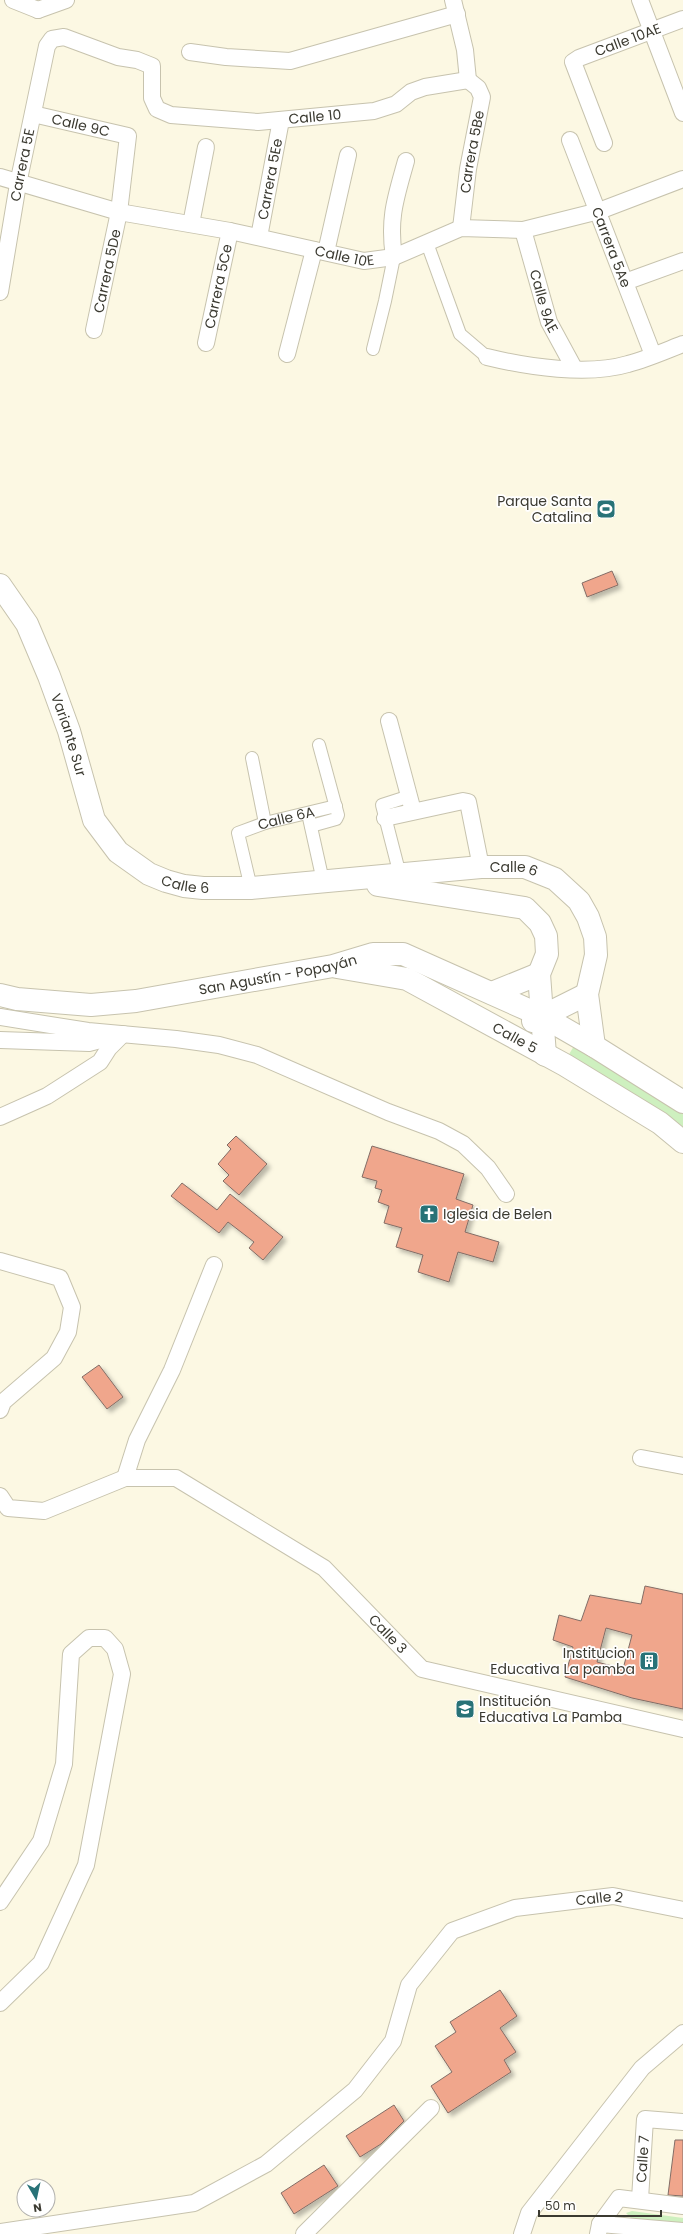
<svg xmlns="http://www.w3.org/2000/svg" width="683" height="2234" font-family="Poppins,sans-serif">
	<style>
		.green { fill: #cef0bf }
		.building { fill: #f0a68c; stroke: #826d66; fill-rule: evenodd; filter: url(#shadow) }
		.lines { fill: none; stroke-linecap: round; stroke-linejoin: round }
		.pedestrian-casing { stroke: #c7c3ae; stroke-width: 14 }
		.minor-casing { stroke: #c7c3ae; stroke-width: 18 }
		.secondary-casing { stroke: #c7c3ae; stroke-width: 24 }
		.pedestrian { stroke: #fff; stroke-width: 12 }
		.minor { stroke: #fff; stroke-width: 16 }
		.secondary { stroke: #fff; stroke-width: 22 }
		.labels { text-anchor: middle; stroke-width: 3.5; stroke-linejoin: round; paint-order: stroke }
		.street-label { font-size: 14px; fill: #3b3a31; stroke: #fff }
		.poi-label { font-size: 14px; fill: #3b3a31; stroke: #fff; text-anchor: end }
	</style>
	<defs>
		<filter id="shadow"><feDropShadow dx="3.5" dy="3.5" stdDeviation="2" flood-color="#0004"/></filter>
	</defs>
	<rect width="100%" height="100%" fill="#fcf8e3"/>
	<!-- green -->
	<path class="green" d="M577,1041l106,68v25l-115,-78z
		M632,2211l51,7v6l-52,-6 -5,-5z"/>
	<!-- building -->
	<path class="building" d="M612,571l6,14 -31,12 -5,-14z
		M236,1136l31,28 -28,31 -16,-14 6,-6 -11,-11 13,-15 -4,-4z
		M372,1146l92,28 -8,25 17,6 -8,27 34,10 -6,20 -35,-10 -9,30 -31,-10 5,-17 -27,-8 6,-19 -18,-5 5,-17 -11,-4 4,-12 -7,-2 2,-7 -15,-4z
		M182,1183l35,27 13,-16 53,43 -20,23 -14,-12 5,-6 -26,-20 -9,11 -48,-37z
		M99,1365l24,32 -16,12 -25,-32z
		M645,1586l38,8v115l-51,-11 -67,-21 8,-30 -20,-7 6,-25 22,6 9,-26 51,9zM606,1628l26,7 -9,34 -26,-7z
		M500,1990l17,26 -17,12 16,24 -12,8 7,12 -63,41 -17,-27 21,-14 -17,-26 21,-14 -6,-10z
		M394,2105l10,16 -23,23 -21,13 -14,-21z
		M675,2140h8v56l-15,-1z
		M324,2165l14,21 -44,28 -13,-21z"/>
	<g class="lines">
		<defs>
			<g id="pedestrian">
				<path d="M427,243l33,91 27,23"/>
				<path d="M373,349l12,-48 9,-44"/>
				<path d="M252,758l13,65"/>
				<path d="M309,818l14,63"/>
				<path d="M311,826l25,-7 2,-4 -19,-70"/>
				<path d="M400,875l-18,-70 28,-9"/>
				<path id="s1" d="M251,888l-13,-55 27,-10 71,-17"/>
			</g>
			<g id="minor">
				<path d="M13,0l25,10"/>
				<path d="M453,0l12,50 3,30"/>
				<path d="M640,0l43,113"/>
				<path d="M38,10l28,-10"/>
				<path d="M190,52l36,5 64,4 167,-47"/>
				<path id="s2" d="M33,114l95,22 -9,76 -25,118"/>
				<path id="s3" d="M570,140l83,215"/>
				<path id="s4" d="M604,143l-31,-81 6,-4 104,-39"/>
				<path id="s5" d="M0,177l119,35 111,19 134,30 30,-4 67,-29 62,2 76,-19 84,-32"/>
				<path d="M191,224l15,-77"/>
				<path id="s6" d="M461,228l7,-59 14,-72 -4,-9 -10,-8"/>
				<path id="s7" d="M523,230l26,92 25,46"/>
				<path id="s8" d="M259,237l22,-117"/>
				<path d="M326,252l22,-97"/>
				<path d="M394,257c-6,-39 2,-60 12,-96"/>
				<path d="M625,282l58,-21"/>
				<path id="s9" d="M0,292l18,-108 29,-138 5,-7 12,-2 54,20 19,3 15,6v32l5,11 14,6 87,7 116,-11 22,-7 15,-12 14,-5 43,-7"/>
				<path id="s10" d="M206,343l24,-112"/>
				<path d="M287,354l27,-104"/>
				<path d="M487,357c41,10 101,19 141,7 19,-5 37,-13 55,-20"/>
				<path d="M389,721l24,90"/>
				<path d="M385,818l78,-17 5,1 13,65"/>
				<path d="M0,1017l88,14 88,8 43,6 38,10 131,57 51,19 24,13 25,24 18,26"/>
				<path d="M0,1040l89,3 23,-6"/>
				<path d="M0,1117l47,-21 53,-34 9,-14 14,-14"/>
				<path d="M0,1261l60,17 12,29 -4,25 -14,26 -51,44 -3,8"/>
				<path d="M641,1458l42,8"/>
				<path d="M125,1478l12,-38 35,-70 42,-105"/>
				<path id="s11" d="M0,1496l8,12 36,3 81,-33h51l148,90 98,101 261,60"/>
				<path d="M0,1902l41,-61 23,-77 7,-110 18,-16h16l10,11 7,25 -36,191 -45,98 -41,40"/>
				<path id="s12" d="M640,2199l5,-80 38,3"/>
				<path d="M600,2224l83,7"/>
				<path id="s13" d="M0,2232l194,-29 72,-39 89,-74 38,-49 16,-56 43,-54 63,-23 98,-12 70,14"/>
				<path d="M304,2234l127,-126"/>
				<path d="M522,2234l7,-21 113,-145 41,-35"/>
				<path d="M598,2234l2,-10 19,-26 64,8"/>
			</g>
			<g id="secondary">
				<path id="s14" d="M0,585l27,39 22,52 20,55 25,89 24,32 31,22 17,7 18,5 19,2h48l230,-21h44l30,12 24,22 9,16 7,20 1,18 -9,39 7,52"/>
				<path d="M378,885l147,23 15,15 6,13 1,18 -8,20 6,81"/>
				<path id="s15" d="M337,967l70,12 158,86 95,58 23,19"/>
				<path d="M492,993l47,-19"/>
				<path id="s16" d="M0,995l17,4 74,6 45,-4 197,-35 40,-12h30l139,62 52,30 89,56"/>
				<path d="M533,1021l54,-27"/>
			</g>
		</defs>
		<!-- pedestrian casing -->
		<use href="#pedestrian" class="pedestrian-casing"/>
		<!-- minor casing -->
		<use href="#minor" class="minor-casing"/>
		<!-- secondary casing -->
		<use href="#secondary" class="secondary-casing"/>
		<!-- pedestrian -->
		<use href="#pedestrian" class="pedestrian"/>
		<!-- minor -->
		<use href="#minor" class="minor"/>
		<!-- secondary -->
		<use href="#secondary" class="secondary"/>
	</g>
	<!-- icons -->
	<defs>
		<symbol id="stadium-square" viewBox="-11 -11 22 22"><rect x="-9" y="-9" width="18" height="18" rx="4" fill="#287277" stroke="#fff"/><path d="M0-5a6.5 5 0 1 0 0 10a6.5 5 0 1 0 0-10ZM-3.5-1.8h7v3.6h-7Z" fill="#fff"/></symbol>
		<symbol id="church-square" viewBox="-11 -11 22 22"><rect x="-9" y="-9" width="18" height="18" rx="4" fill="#287277" stroke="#fff"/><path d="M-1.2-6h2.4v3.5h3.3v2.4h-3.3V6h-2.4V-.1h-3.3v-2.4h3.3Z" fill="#fff"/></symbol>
		<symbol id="building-square" viewBox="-11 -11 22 22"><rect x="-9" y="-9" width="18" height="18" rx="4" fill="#287277" stroke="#fff"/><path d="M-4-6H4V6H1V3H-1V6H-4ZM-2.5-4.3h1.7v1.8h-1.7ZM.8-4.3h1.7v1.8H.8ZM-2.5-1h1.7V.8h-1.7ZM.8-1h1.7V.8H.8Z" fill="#fff"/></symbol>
		<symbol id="school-square" viewBox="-11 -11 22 22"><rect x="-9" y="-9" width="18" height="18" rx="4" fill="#287277" stroke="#fff"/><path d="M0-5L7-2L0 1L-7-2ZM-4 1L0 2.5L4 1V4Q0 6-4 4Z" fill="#fff"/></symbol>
	</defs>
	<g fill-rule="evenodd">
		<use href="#stadium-square" x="595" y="498" width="22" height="22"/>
		<use href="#church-square" x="418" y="1203" width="22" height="22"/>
		<use href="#building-square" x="638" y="1650" width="22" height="22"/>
		<use href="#school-square" x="454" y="1698" width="22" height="22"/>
	</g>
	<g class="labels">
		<!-- street labels -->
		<g class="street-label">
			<text dy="5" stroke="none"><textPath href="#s4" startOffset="146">Calle 10AE</textPath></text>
			<text dy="5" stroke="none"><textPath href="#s9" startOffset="568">Calle 10</textPath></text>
			<text dy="5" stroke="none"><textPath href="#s2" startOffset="49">Calle 9C</textPath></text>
			<text dy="5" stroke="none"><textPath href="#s6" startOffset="77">Carrera 5Be</textPath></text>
			<text dy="5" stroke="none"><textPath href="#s9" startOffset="129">Carrera 5E</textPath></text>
			<text dy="5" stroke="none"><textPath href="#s8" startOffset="59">Carrera 5Ee</textPath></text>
			<text dy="5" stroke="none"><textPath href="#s3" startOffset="115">Carrera 5Ae</textPath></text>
			<text dy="5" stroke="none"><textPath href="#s5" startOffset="354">Calle 10E</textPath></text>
			<text transform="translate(107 271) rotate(-78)" y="5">Carrera 5De</text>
			<text dy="5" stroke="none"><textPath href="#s10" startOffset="58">Carrera 5Ce</textPath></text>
			<text dy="5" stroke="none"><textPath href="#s7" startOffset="74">Calle 9AE</textPath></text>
			<text dy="5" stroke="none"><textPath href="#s14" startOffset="166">Variante Sur</textPath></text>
			<text dy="5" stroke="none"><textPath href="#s1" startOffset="107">Calle 6A</textPath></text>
			<text dy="5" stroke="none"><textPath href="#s14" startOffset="701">Calle 6</textPath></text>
			<text dy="5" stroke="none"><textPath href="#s14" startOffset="371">Calle 6</textPath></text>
			<text dy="5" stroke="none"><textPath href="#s16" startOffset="281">San Agustín - Popayán</textPath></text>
			<text dy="5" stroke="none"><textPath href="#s15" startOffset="194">Calle 5</textPath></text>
			<text dy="5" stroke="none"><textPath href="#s11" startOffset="454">Calle 3</textPath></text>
			<text dy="5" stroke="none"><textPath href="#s13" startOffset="735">Calle 2</textPath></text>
			<text dy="5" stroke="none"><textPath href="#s12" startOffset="40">Calle 7</textPath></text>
		</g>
		<!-- poi labels -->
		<g class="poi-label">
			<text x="592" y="506">Parque Santa<tspan x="592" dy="16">Catalina</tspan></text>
			<text x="443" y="1219" text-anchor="start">Iglesia de Belen</text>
			<text x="635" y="1658">Institucion<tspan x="635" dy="16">Educativa La pamba</tspan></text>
			<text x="479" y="1706" text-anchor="start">Institución<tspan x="479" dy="16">Educativa La Pamba</tspan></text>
		</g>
	</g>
	<!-- north arrow -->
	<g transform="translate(36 2198) rotate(171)"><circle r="19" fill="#ffffff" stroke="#b1b0ad"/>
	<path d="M0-3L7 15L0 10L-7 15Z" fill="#287277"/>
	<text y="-6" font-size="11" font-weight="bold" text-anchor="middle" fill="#3b3a31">N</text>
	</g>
	<!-- scale -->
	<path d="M539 2210v6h122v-6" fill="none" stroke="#3b3a31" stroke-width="2"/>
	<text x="545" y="2210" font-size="12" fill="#3b3a31" stroke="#ffffff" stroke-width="3" paint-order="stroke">50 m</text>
</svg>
